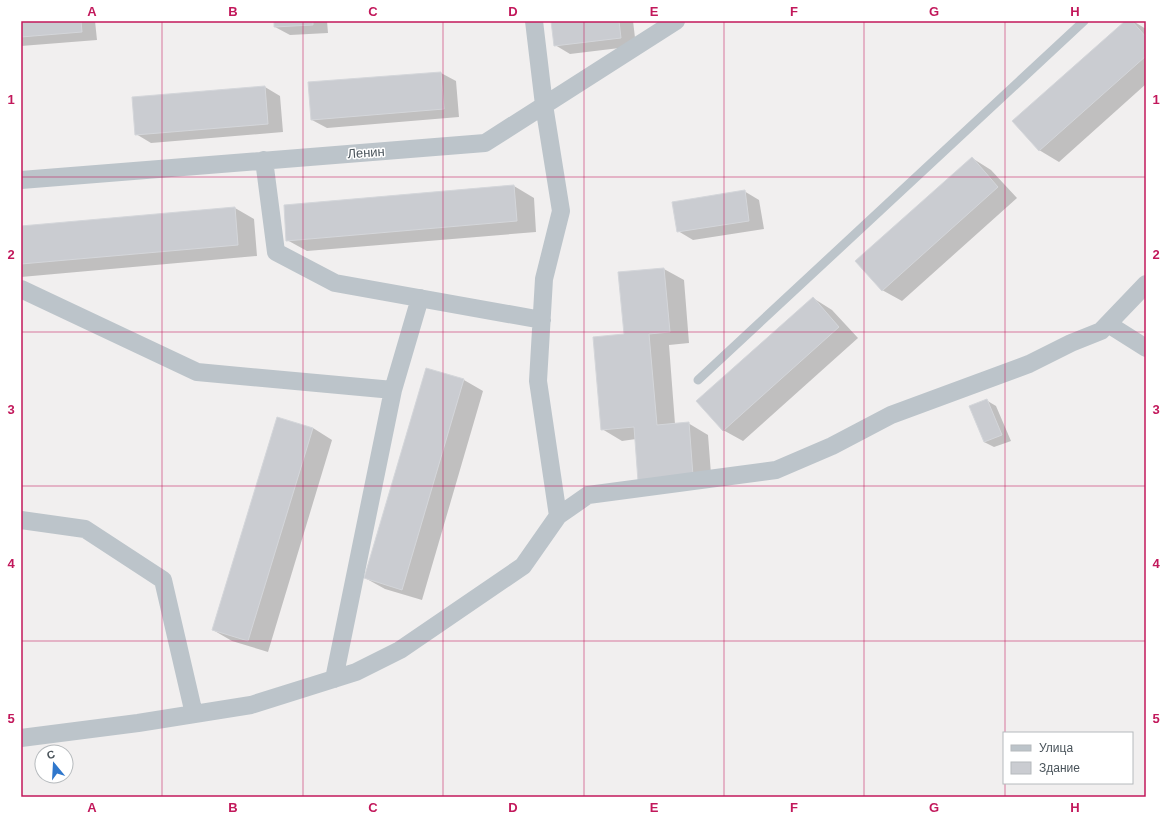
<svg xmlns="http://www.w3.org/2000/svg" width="1167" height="818" font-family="Helvetica,sans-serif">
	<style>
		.shadow { fill: #0003 }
		.building { fill: #caccd1; stroke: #d4d6da }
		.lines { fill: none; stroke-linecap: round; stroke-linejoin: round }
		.lane { stroke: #bcc4ca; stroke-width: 9 }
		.street { stroke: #bcc4ca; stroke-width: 18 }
		.grid { fill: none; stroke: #c2185b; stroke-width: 1; stroke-opacity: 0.55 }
		.labels { text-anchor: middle; stroke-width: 3; stroke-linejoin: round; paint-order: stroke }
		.street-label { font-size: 13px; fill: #49535a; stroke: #fff }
		.neatline { fill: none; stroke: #c2185b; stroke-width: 1.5 }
		.grid-label { font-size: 13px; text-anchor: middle; font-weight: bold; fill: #c2185b }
	</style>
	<rect width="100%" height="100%" fill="#f1efef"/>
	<!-- shadow -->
	<path class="shadow" d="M21,21h74l2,19 -76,6z
		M275,21h52l1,12 -38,2 -15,-8z
		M552,21h81l3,25 -66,8 -15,-9z
		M1126,21h7l13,8v55l-87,78 -20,-12z
		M441,73l15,8 3,36 -132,11 -15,-8z
		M265,87l15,9 3,36 -132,11 -15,-9z
		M972,158l19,12 26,28 -115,103 -20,-11z
		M514,186l20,12 2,34 -229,19 -20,-11z
		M744,191l15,9 5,29 -71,11 -15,-9z
		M235,208l19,11 3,37 -236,21v-50z
		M664,269l20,11 5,63 -20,2 6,79 13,-1 20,12 4,52 -76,-48 -14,2 -20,-12 23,-94z
		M813,298l19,12 26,28 -115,103 -20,-11z
		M426,369l38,11 19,11 -61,209 -37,-11 -20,-11z
		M986,400l10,6 15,35 -17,6 -10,-5z
		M313,428l19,12 -64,212 -36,-11 -19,-11z"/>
	<!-- building -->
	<path class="building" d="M21,21h60l1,11 -61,5z
		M274,21h39v4l-39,2z
		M551,21h68l2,17 -67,8z
		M1125,21h7l14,16v19l-107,95 -27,-30z
		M441,72l3,37 -133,11 -3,-38z
		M265,86l3,38 -133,11 -3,-38z
		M972,157l26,30 -116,104 -27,-30z
		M514,185l3,36 -231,20 -2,-36z
		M745,190l4,31 -72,11 -5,-30z
		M235,207l3,38 -217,19v-38z
		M664,268l6,64 -21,2 8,91 32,-3 4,54 -55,5 -4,-54 -33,3 -8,-93 31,-3 -6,-62z
		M813,297l26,30 -116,104 -27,-30z
		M426,368l38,11 -62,211 -38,-12z
		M987,399l15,36 -18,7 -15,-36z
		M277,417l36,11 -65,213 -36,-11z"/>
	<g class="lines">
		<!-- lane -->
		<path class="lane" d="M698,380l386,-359"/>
		<!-- street -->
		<path class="street" d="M534,21l10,84 17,106 -17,68 -6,102 20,135
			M264,160l12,92 59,31 207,37
			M21,180l464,-37 191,-122
			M21,289l176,83 196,18 -59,289
			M1108,324l38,24
			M393,390l27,-92
			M21,520l64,9 78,51 31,134
			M21,738l117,-15 113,-18 105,-33 44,-22 123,-84 35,-50 30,-21 188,-25 56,-24 59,-31 138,-51 42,-21 30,-12 45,-47"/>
	</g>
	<!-- grid -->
	<path class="grid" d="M162,21v776M303,21v776M443,21v776M584,21v776M724,21v776M864,21v776M1005,21v712M21,177h1125M21,332h1125M21,486h1125M21,641h1125M1005,783v14"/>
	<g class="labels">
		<!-- street labels -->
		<g class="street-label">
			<text transform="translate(366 152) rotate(-4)" y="5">Ленин</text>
		</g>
	</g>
	<!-- border -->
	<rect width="1167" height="818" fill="none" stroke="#ffffff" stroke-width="44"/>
	<!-- legend -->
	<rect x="1003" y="732" width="130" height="52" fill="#ffffff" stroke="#b6babd"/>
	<rect x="1011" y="745" width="20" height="6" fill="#bcc4ca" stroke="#b6babd"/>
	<text x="1039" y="752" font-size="12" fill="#49535a">Улица</text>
	<rect x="1011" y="762" width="20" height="12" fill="#caccd1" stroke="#b6babd"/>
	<text x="1039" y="772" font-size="12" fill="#49535a">Здание</text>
	<!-- north arrow -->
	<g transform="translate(54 764) rotate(342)"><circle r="19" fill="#ffffff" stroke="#b6babd"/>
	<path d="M0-3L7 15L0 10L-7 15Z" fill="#2f77cc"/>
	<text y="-6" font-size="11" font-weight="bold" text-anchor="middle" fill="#49535a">С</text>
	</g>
	<rect x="22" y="22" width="1123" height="774" class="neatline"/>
	<g class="grid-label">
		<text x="92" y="16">A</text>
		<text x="233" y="16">B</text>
		<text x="373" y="16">C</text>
		<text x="513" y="16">D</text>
		<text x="654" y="16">E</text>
		<text x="794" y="16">F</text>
		<text x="934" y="16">G</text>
		<text x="1075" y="16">H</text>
		<text x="11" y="104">1</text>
		<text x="1156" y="104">1</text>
		<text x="11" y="259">2</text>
		<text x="1156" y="259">2</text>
		<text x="11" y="414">3</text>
		<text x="1156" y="414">3</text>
		<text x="11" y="568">4</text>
		<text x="1156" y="568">4</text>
		<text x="11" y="723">5</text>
		<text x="1156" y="723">5</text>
		<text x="92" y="812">A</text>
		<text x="233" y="812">B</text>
		<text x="373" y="812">C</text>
		<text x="513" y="812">D</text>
		<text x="654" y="812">E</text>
		<text x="794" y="812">F</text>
		<text x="934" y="812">G</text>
		<text x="1075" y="812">H</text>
	</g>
</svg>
